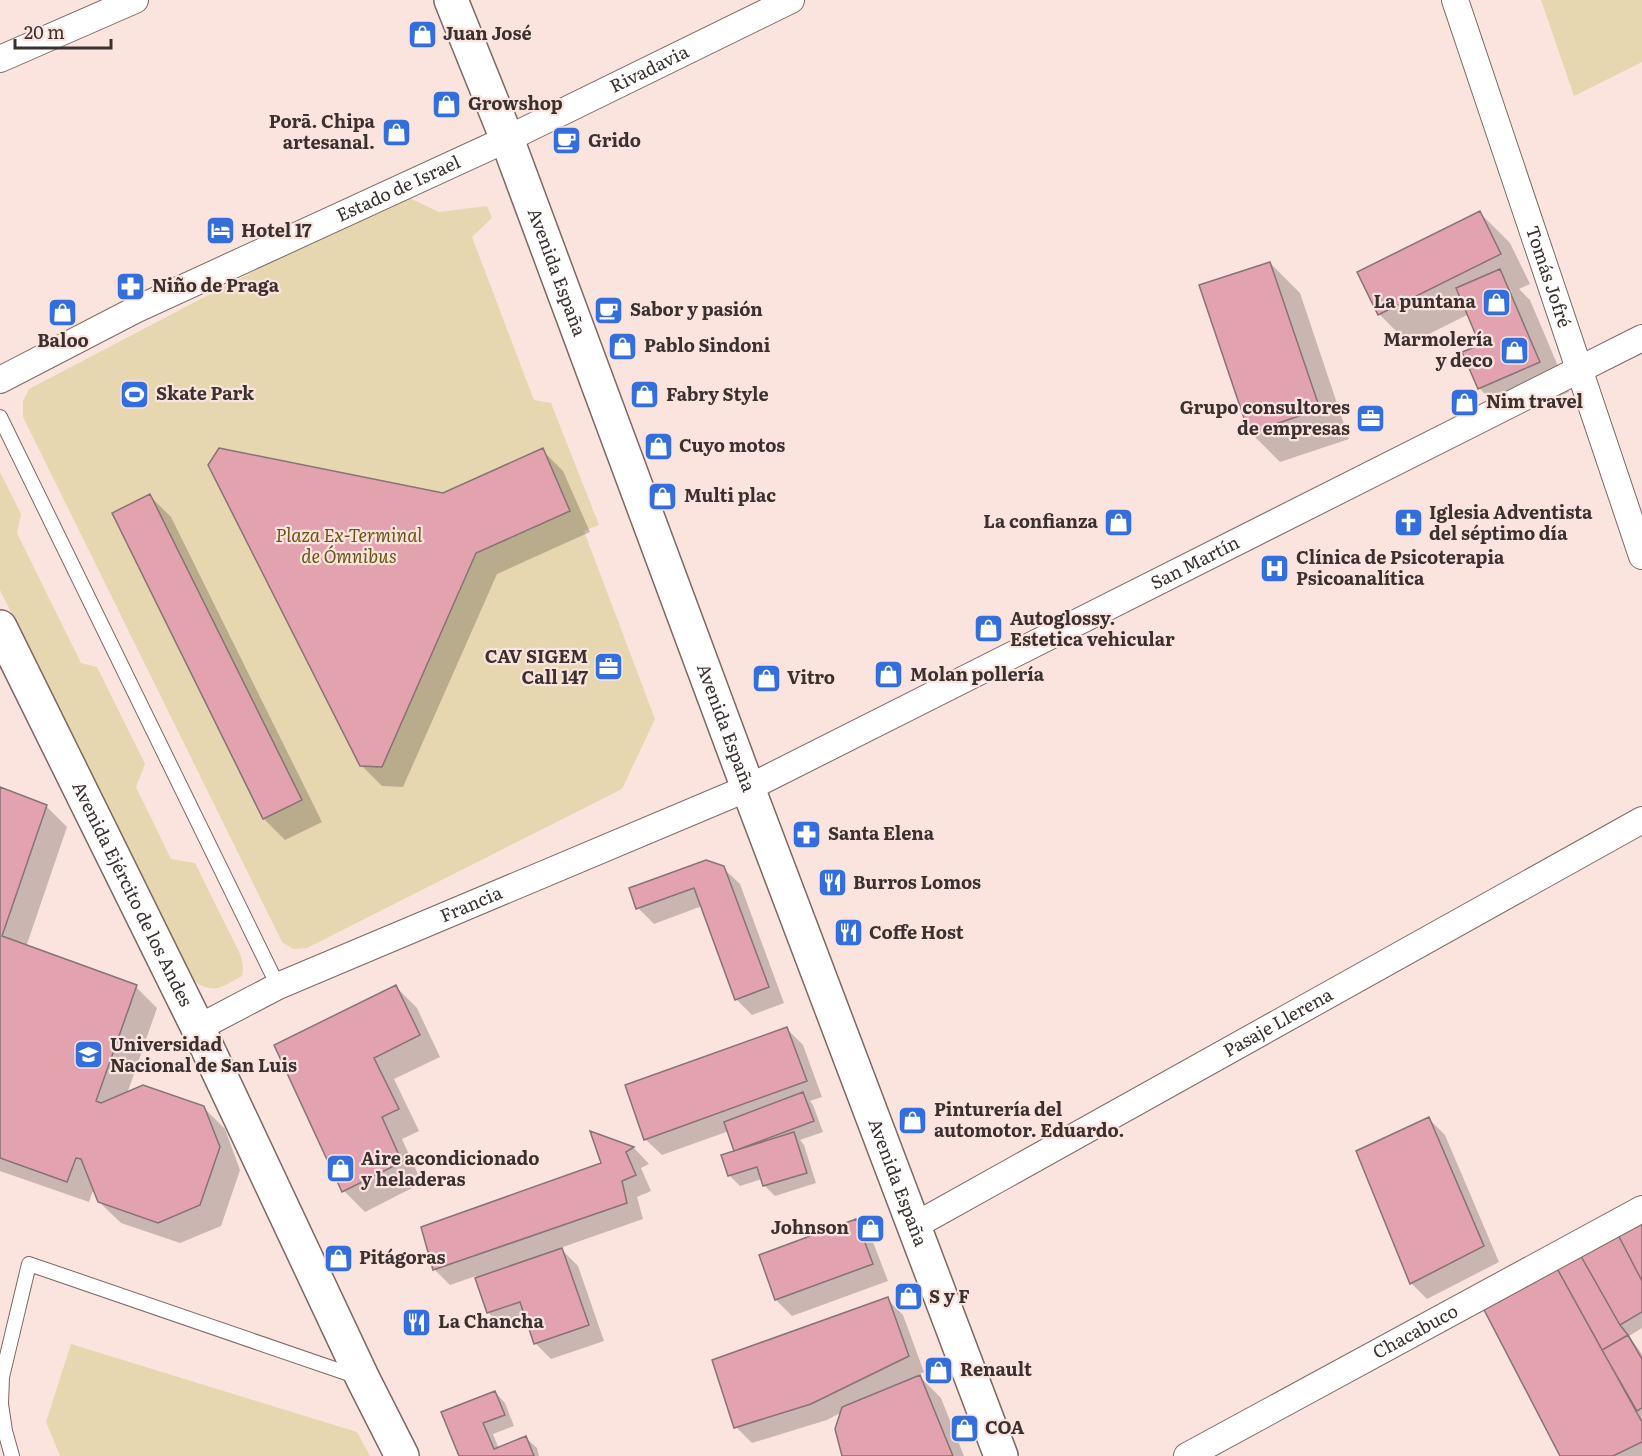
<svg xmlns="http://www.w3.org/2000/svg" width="1642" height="1456" font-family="Literata,serif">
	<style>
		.green { fill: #e6d7b1 }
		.shadow { fill: #0003 }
		.building { fill: #e2a3ae; stroke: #877275; stroke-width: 1.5 }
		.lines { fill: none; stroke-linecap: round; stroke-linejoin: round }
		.service-casing { stroke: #7d6863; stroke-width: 16 }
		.minor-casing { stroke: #7d6863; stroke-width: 28 }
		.tertiary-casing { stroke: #7d6863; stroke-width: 36 }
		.secondary-casing { stroke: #7d6863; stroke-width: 36 }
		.service { stroke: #fff; stroke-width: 14 }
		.minor { stroke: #fff; stroke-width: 26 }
		.tertiary { stroke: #fff; stroke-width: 33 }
		.secondary { stroke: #fff; stroke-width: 33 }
		.labels { text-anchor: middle; stroke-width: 4.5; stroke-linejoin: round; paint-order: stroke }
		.poi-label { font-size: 18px; font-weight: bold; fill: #3a312f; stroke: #fce4de; text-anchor: start }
		.street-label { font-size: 18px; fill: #3a312f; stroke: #fce4de }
		.park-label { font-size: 18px; font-style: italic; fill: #6a5414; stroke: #fce4de }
	</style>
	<rect width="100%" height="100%" fill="#fce4de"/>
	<!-- green -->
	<path class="green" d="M1541,0h101v62l-68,34z
		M401,194l38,18 48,-6 5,12 -20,19 62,163 17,3 48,122 -15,6 71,188 -33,70 -315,159 -14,1 -11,-7 -259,-525v-16l6,-12z
		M0,472l21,42 -4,19 64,130 16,4 48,97 -9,23 35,72 24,4 46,93 2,12 -1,8c-20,11 -28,19 -48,5l-194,-391z
		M71,1344l286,88 13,24h-310l-14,-34z"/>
	<!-- shadow -->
	<path class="shadow" d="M1480,213l30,30 20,41 -11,5 11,11 39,92 -60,26 -30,-30 3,-43 -13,-31 -60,30 -30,-30z
		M1270,263l30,30 49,146 -69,23 -30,-30z
		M542,450l21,21 27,61 -93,42 -94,213 -21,-1 -21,-21 82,-270z
		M150,496l21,21 151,305 -37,18 -21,-21 -150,-305z
		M0,789l46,17 21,21 -41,120 110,40 21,21 -30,86 76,13 22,22 15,41 -19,56 -41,17 -59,-20 -22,-21 -5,-14 -5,14 -89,-31z
		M723,868l17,16 44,119 -32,12 -16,-16 -34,-93 -48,18 -16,-16z
		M396,987l21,21 23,49 -46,22 25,52 -17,8 20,44 -57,29 -21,-21 -68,-145z
		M787,1029l16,16 19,52 -12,4 3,4 10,27 -23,8 4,5 12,38 -41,13 -11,-11 -2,-6 -22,7 -11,-11 7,-24 -7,-20 -67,24 -17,-16z
		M1429,1119l16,16 54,127 -72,37 -16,-16z
		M592,1133l42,15 15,16 -8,4 10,23 -14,6 6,22 -83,29 18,18 26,75 -53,18 -16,-16 -8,-23 -23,8 -16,-16 -12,-36 -26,9 -16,-16 169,-105z
		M1642,1219v109l-13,8 13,18v102h-80z
		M855,1221l16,16 17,44 -96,35 -16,-16 -15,-44z
		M887,1299l16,16 21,57 -6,3 23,23 23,58h-121l-1,-44 -15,8 -75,23 -16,-16z
		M495,1392l10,11 9,23 -21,8 6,15 27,-11 11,10 2,8h-78z"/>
	<!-- building -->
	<path class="building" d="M1480,211l21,43 -123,61 -21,-43z
		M1270,262l50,147 -71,24 -50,-148z
		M1500,269l40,93 -62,27 -16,-37 18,-7 -24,-57z
		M219,448l224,45 100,-45 27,63 -94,42 -94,214 -22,-1 -152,-301z
		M150,494l152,306 -39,19 -151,-306z
		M0,787l47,18 -45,131 135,49 -41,116 5,2 42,-18 61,21 16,41 -20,58 -42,18 -60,-21 -17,-43 -5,-1 -9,24 -67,-24z
		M706,860l18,6 45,121 -34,13 -41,-112 -58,21 -7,-21z
		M396,985l24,50 -46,23 25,51 -17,8 20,45 -60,30 -68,-147z
		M787,1027l20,54 -163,59 -19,-55z
		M803,1092l11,29 -80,30 -10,-29z
		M1429,1117l55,129 -74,38 -54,-133z
		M590,1131l44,16 -8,5 10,23 -14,6 5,22 -194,67 -12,-43 180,-64z
		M794,1132l13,41 -44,13 -6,-19 -29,9 -7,-21z
		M1642,1217v64l-26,-50z
		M856,1219l17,45 -98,36 -16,-45z
		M1616,1231l26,50v31l-22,13 -42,-74z
		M562,1248l27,77 -55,19 -14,-42 -33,11 -12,-35z
		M1578,1251l42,74 8,10 -26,15 -48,-87z
		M1554,1263l88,159v20l-29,14h-53l-80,-154z
		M888,1297l21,59 -98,48 -77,24 -22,-68z
		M1628,1335l14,24v49l-5,3 -35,-61z
		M920,1375l33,81h-111l-7,-27 7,-22z
		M495,1391l10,24 -22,8 11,26 32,-13 8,20h-75l-18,-44z"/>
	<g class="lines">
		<defs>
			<path id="service" d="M0,417l278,569
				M12,1456l-7,-25 -4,-27 1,-27 27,-113 329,113"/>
			<g id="minor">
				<path id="s1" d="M1455,0l187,556"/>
				<path d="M0,59l135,-59"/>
				<path id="s2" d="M0,380l135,-70 372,-171 284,-139"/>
				<path id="s3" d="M198,1028l80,-42 470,-198 894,-450"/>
				<path id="s4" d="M914,1226l728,-406"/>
				<path id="s5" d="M1187,1456l455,-247"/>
			</g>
			<g id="tertiary">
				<path id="s6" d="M0,627l198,401 165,351 39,77"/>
			</g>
			<g id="secondary">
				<path id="s7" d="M451,0l56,139 241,649 253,668"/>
			</g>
		</defs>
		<!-- service casing -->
		<use href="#service" class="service-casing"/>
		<!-- minor casing -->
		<use href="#minor" class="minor-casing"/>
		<!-- tertiary casing -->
		<use href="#tertiary" class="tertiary-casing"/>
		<!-- secondary casing -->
		<use href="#secondary" class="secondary-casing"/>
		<!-- service -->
		<use href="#service" class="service"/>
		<!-- minor -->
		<use href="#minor" class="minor"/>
		<!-- tertiary -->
		<use href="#tertiary" class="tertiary"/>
		<!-- secondary -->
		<use href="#secondary" class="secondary"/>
	</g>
	<!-- icons -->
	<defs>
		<symbol id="shop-square" viewBox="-11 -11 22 22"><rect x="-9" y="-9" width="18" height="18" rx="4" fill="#336edc" stroke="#fce4de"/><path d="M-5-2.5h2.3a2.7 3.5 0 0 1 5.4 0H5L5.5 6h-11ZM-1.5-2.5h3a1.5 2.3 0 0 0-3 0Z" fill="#fff"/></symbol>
		<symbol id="cafe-square" viewBox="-11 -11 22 22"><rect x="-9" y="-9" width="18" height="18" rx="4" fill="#336edc" stroke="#fce4de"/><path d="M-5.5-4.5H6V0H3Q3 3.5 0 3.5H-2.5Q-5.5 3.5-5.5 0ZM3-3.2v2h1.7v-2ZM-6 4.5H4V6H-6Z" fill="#fff"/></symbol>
		<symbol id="hotel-square" viewBox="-11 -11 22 22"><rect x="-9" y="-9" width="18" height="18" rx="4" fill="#336edc" stroke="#fce4de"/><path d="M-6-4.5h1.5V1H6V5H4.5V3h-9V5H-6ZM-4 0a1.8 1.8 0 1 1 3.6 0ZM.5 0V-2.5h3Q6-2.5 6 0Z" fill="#fff"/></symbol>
		<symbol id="pharmacy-square" viewBox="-11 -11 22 22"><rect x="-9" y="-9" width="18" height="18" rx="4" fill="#336edc" stroke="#fce4de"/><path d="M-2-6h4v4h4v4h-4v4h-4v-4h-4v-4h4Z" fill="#fff"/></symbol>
		<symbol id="stadium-square" viewBox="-11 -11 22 22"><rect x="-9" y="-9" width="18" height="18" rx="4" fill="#336edc" stroke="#fce4de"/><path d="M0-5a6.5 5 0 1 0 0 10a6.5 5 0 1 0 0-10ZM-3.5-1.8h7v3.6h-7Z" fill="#fff"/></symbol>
		<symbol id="office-square" viewBox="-11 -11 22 22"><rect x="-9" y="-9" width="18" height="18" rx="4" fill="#336edc" stroke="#fce4de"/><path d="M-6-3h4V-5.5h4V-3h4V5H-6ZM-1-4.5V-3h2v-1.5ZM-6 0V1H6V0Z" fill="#fff"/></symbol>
		<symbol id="church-square" viewBox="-11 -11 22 22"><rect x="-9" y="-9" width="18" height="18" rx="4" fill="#336edc" stroke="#fce4de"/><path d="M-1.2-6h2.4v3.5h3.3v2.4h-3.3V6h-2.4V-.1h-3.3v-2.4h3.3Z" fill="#fff"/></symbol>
		<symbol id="hospital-square" viewBox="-11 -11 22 22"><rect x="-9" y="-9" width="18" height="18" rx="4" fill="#336edc" stroke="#fce4de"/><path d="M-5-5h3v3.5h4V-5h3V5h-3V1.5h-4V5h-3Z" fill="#fff"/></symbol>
		<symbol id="restaurant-square" viewBox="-11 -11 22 22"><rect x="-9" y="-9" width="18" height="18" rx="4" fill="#336edc" stroke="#fce4de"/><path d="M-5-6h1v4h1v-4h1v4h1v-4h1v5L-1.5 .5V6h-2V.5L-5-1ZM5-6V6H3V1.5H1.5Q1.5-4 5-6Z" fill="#fff"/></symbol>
		<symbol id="university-square" viewBox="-11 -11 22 22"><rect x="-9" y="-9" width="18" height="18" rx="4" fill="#336edc" stroke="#fce4de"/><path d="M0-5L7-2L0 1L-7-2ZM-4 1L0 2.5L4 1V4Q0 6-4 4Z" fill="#fff"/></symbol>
	</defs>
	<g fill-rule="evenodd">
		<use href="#shop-square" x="406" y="18" width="33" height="33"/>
		<use href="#shop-square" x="430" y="88" width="33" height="33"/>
		<use href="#shop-square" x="380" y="116" width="33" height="33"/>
		<use href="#cafe-square" x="550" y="124" width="33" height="33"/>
		<use href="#hotel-square" x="204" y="214" width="33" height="33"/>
		<use href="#pharmacy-square" x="114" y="270" width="33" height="33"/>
		<use href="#shop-square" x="1480" y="286" width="33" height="33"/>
		<use href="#cafe-square" x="592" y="294" width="33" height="33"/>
		<use href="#shop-square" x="46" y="296" width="33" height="33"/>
		<use href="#shop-square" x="606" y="330" width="33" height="33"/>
		<use href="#shop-square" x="1498" y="334" width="33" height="33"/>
		<use href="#stadium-square" x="118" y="378" width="33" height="33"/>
		<use href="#shop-square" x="628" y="378" width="33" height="33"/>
		<use href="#shop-square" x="1448" y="386" width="33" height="33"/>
		<use href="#office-square" x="1354" y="402" width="33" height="33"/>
		<use href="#shop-square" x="642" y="430" width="33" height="33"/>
		<use href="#shop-square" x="646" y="480" width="33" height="33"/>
		<use href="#shop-square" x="1102" y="506" width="33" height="33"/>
		<use href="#church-square" x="1392" y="506" width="33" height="33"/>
		<use href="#hospital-square" x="1258" y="552" width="33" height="33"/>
		<use href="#shop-square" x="972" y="612" width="33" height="33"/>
		<use href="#office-square" x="592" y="650" width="33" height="33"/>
		<use href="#shop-square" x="872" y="658" width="33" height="33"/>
		<use href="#shop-square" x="750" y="662" width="33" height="33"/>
		<use href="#pharmacy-square" x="790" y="818" width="33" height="33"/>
		<use href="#restaurant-square" x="816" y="866" width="33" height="33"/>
		<use href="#restaurant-square" x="832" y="916" width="33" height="33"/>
		<use href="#university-square" x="72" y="1038" width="33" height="33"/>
		<use href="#shop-square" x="896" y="1104" width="33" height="33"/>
		<use href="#shop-square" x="324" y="1152" width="33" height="33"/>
		<use href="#shop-square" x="854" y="1212" width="33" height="33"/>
		<use href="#shop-square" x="322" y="1242" width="33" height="33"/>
		<use href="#shop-square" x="892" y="1280" width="33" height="33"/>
		<use href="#restaurant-square" x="400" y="1306" width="33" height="33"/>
		<use href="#shop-square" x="922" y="1354" width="33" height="33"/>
		<use href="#shop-square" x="948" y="1412" width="33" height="33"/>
	</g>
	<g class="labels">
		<!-- poi labels -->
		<g class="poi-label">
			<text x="443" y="40">Juan José</text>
			<text x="468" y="110">Growshop</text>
			<text x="375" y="128" text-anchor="end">Porā. Chipa<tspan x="375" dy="21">artesanal.</tspan></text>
			<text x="588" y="147">Grido</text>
			<text x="241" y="237">Hotel 17</text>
			<text x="152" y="292">Niño de Praga</text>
			<text x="1476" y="308" text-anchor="end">La puntana</text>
			<text x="630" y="316">Sabor y pasión</text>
			<text x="1493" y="346" text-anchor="end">Marmolería<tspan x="1493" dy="21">y deco</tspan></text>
			<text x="63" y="347" text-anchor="middle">Baloo</text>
			<text x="644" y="352">Pablo Sindoni</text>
			<text x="156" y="400">Skate Park</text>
			<text x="666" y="401">Fabry Style</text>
			<text x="1486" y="408">Nim travel</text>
			<text x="1350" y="414" text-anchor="end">Grupo consultores<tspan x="1350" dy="21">de empresas</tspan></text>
			<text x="679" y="452">Cuyo motos</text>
			<text x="684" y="502">Multi plac</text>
			<text x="1429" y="519">Iglesia Adventista<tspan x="1429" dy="21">del séptimo día</tspan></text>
			<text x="1098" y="528" text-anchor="end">La confianza</text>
			<text x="1296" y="564">Clínica de Psicoterapia<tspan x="1296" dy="21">Psicoanalítica</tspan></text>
			<text x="1010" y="625">Autoglossy.<tspan x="1010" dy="21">Estetica vehicular</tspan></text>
			<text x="588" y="663" text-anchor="end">CAV SIGEM<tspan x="588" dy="21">Call 147</tspan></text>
			<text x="910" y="681">Molan pollería</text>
			<text x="787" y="684">Vitro</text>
			<text x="828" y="840">Santa Elena</text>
			<text x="853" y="889">Burros Lomos</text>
			<text x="869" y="939">Coffe Host</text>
			<text x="110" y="1051">Universidad<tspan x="110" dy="21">Nacional de San Luis</tspan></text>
			<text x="934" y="1116">Pinturería del<tspan x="934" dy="21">automotor. Eduardo.</tspan></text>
			<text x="361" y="1165">Aire acondicionado<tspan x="361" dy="21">y heladeras</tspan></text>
			<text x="849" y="1234" text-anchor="end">Johnson</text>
			<text x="359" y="1264">Pitágoras</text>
			<text x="929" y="1303">S y F</text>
			<text x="438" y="1328">La Chancha</text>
			<text x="960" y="1376">Renault</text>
			<text x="985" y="1434">COA</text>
		</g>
		<!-- street labels -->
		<g class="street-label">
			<text dy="6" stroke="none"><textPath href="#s2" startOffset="720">Rivadavia</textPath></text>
			<text dy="6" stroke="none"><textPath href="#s2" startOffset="442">Estado de Israel</textPath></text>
			<text dy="6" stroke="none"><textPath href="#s7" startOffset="292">Avenida España</textPath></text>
			<text dy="6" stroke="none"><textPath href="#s1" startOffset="292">Tomás Jofré</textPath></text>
			<text dy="6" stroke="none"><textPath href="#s3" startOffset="1101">San Martín</textPath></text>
			<text dy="6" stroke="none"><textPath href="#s7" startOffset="778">Avenida España</textPath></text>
			<text dy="6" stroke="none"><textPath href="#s6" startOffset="298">Avenida Ejército de los Andes</textPath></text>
			<text dy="6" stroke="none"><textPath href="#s3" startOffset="300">Francia</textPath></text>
			<text dy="6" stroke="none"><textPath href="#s4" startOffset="417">Pasaje Llerena</textPath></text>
			<text dy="6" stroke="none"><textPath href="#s7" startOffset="1264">Avenida España</textPath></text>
			<text dy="6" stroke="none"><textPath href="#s5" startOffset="260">Chacabuco</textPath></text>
		</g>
		<!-- park labels -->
		<g class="park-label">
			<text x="349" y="542">Plaza Ex-Terminal<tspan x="349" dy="21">de Ómnibus</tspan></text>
		</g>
	</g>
	<!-- scale -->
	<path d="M15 39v9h96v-9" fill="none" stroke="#3a312f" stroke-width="3"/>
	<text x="24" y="39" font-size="18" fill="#3a312f" stroke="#fce4de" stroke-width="4.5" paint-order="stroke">20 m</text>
</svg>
